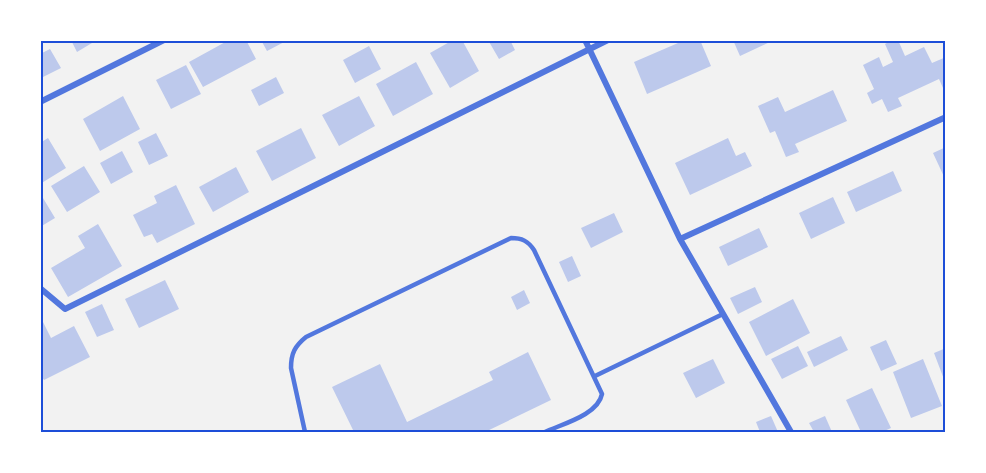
<svg xmlns="http://www.w3.org/2000/svg" width="986" height="473" font-family="Ubuntu,sans-serif">
	<style>
		.building { fill: #bdc9ec }
		.lines { fill: none; stroke-linecap: round; stroke-linejoin: round }
		.service { stroke: #5277de; stroke-width: 4.5 }
		.minor { stroke: #5277de; stroke-width: 6 }
		.neatline { fill: none; stroke: #1d4ed8; stroke-width: 2 }
	</style>
	<rect width="100%" height="100%" fill="#f2f2f2"/>
	<!-- building -->
	<path class="building" d="M71,40h26l-20,12z
		M229,40h17l10,19 -53,28 -14,-25z
		M261,40h27l-21,11z
		M453,40h9l17,31 -29,17 -20,-35z
		M488,40h22l5,10 -16,9z
		M685,40h15l11,26 -64,28 -13,-32z
		M733,40h41l-34,16z
		M892,40h6l7,16 19,-9 8,16 14,-6v29l-3,2 -4,-9 -41,19 4,8 -14,6 -6,-13 -10,5 -5,-11 7,-4 -11,-24 16,-8 4,10 10,-5 -8,-18z
		M369,46l12,23 -26,14 -12,-23z
		M50,49l11,19 -18,9 -3,-5v-18z
		M416,62l17,32 -40,22 -17,-32z
		M186,65l15,29 -30,15 -15,-29z
		M276,77l8,16 -25,13 -8,-16z
		M833,90l14,31 -52,23 4,8 -13,5 -11,-26 -5,2 -12,-27 20,-9 7,15z
		M123,96l17,33 -40,22 -17,-32z
		M359,96l16,30 -36,20 -17,-31z
		M301,128l15,30 -44,23 -16,-30z
		M156,133l12,23 -19,9 -11,-23z
		M48,138l18,30 -26,16v-41z
		M728,138l8,18 9,-4 7,14 -62,29 -15,-32z
		M946,147v34l-13,-28z
		M122,151l11,21 -22,12 -11,-21z
		M84,166l16,26 -33,20 -16,-26z
		M236,167l13,25 -36,20 -14,-25z
		M893,171l9,20 -46,21 -9,-20z
		M176,185l19,39 -38,19 -5,-9 -8,3 -11,-22 24,-12 -3,-7z
		M833,197l12,26 -34,16 -12,-26z
		M43,198l12,20 -15,9v-27z
		M614,213l9,19 -32,16 -10,-20z
		M98,224l24,42 -54,31 -17,-29 34,-20 -7,-12z
		M759,228l9,19 -40,19 -9,-19z
		M572,256l9,20 -13,6 -9,-20z
		M165,280l14,29 -40,19 -14,-29z
		M755,287l7,15 -24,12 -8,-16z
		M524,290l6,13 -13,7 -6,-13z
		M793,299l17,34 -44,23 -17,-34z
		M102,304l12,26 -17,7 -12,-25z
		M43,322l8,16 23,-12 16,31 -46,23 -4,-6v-50z
		M841,336l7,14 -34,17 -7,-15z
		M886,340l11,24 -16,7 -11,-24z
		M798,346l10,20 -26,13 -11,-20z
		M946,348v34h-1l-11,-29z
		M528,352l23,48 -66,32h-131l-22,-45 48,-23 27,58 86,-42 -4,-8z
		M713,359l12,24 -29,15 -13,-25z
		M923,359l19,47 -31,12 -18,-46z
		M872,388l19,40 -9,4h-21l-15,-32z
		M771,416l7,16h-18l-4,-10z
		M825,416l7,16h-18l-5,-9z"/>
	<g class="lines">
		<!-- service -->
		<path class="service" d="M595,376l128,-62
			M305,432l-14,-64c0,-15 4,-22 15,-31l205,-99c11,0 17,3 23,12l68,144c-4,21 -40,30 -57,38"/>
		<!-- minor -->
		<path class="minor" d="M585,40l95,199 111,193
			M40,102l124,-62
			M680,239l266,-122
			M40,288l25,21 543,-269"/>
	</g>
	<!-- border -->
	<rect width="986" height="473" fill="none" stroke="#ffffff" stroke-width="84"/>
	<rect x="42" y="42" width="902" height="389" class="neatline"/>
</svg>
